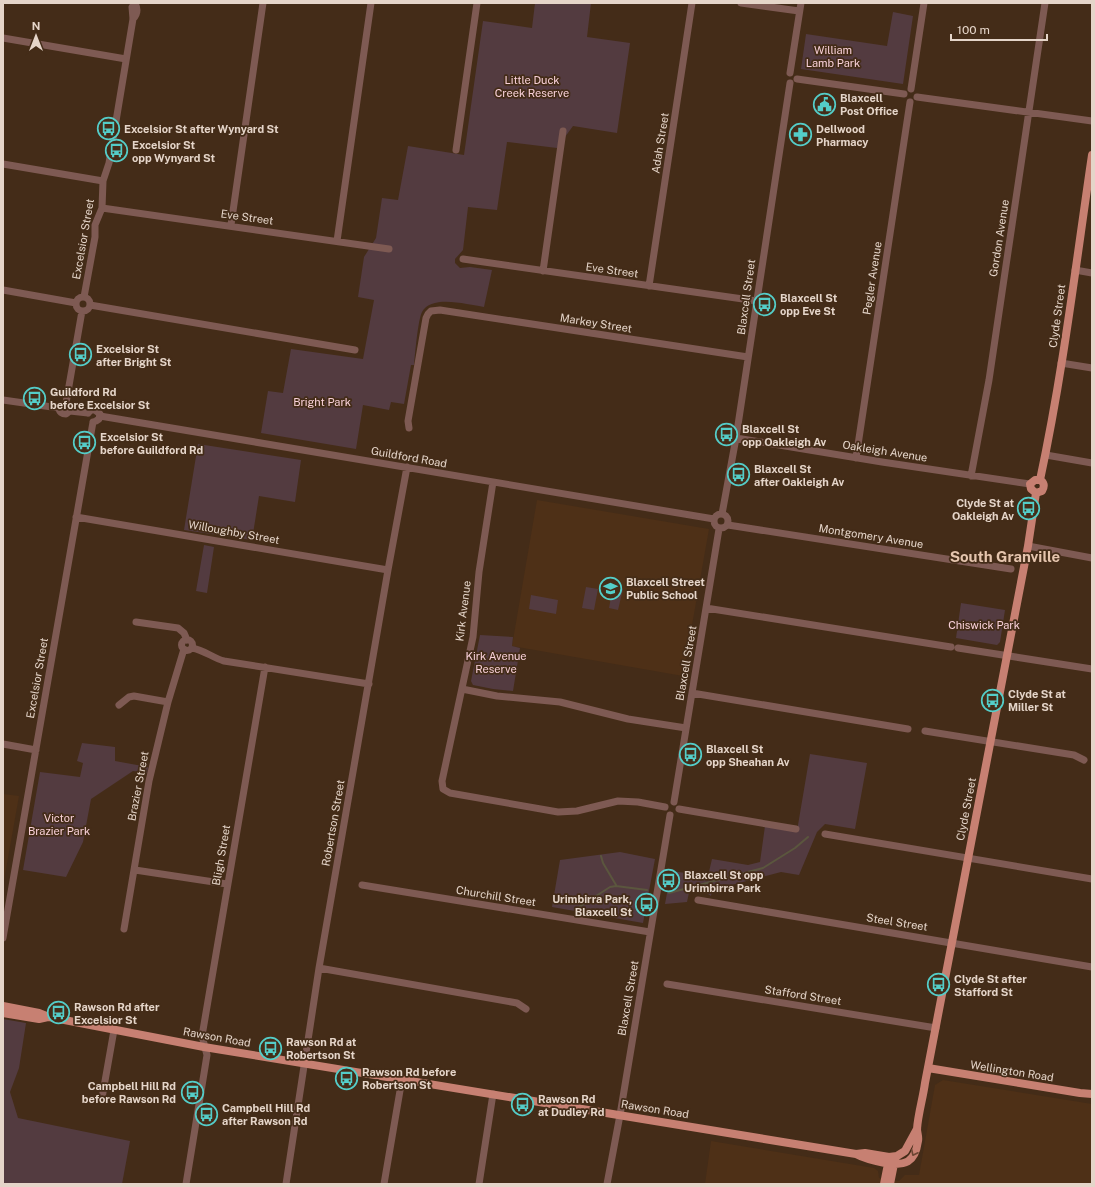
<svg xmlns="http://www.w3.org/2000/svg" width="1095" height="1187" font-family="'Public Sans',sans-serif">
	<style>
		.built { fill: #4e3017 }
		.green { fill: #533b40 }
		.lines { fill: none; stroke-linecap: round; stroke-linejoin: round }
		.stream { stroke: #5b563e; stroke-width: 2 }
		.minor { stroke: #7e5a53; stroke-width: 7 }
		.major { stroke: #c78072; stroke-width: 8 }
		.oneway { stroke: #6b4533 }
		.labels { text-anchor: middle; stroke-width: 3.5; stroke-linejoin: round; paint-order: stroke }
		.park-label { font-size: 11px; fill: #f9d1d9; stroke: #442c18 }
		.poi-label { font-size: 11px; font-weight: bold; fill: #e5d5c9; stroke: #442c18; text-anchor: start }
		.street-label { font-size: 11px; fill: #e5d5c9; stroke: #442c18 }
		.district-label { font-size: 15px; font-weight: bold; fill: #e5c5ae; stroke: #442c18 }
	</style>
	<rect width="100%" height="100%" fill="#442c18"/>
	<!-- built -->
	<path class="built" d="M537,500l172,29 -26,147 -171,-30z
		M3,794l16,2 -16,90z
		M943,1080l149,24v80h-387l6,-43 163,27 4,3 1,7 20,3 6,-6h14l16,-90z"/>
	<!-- green -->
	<path class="green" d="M535,3h56l-4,34 43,6 -13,90 -44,-7 -16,22 -50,-6 -10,68 -29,-3 -5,43 -8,9v4l5,5 10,-1 22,3 -8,37c-16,-2 -52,-13 -62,5 -4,7 -7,43 -8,53h-3l-7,39 -13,-2 -2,8 -26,-5 -7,44 -95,-16 7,-42 15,2 8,-44 72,10 11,-59 -16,-3 6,-40 12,-19 6,-40 16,2 10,-54 56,9 19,-134 49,7z
		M893,12l20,4 -10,68 -102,-15 5,-35 81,12z
		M198,444l103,16 -6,42 -36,-6 -7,44 -68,-10z
		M204,545l10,2 -7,46 -11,-2z
		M586,587l12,2 -4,21 -12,-2z
		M613,587l10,2 -5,21 -9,-2z
		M531,595l27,5 -2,14 -27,-5z
		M961,603l44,7 -5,32 -3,3 -41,-7z
		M480,635l33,2 -1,9 8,2 -7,43 -20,-2 -20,-4 -2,-4z
		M82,743l33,4v14l33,6 -1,6 -14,-2 -42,28 -8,43 -17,35 -43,-7 17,-98 40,5 3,-14 -6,-2z
		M810,754l57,9 -12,66 -30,-5 -8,8 -18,43 -18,-3 -69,18 -1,6 -9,-6 -12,-2 -3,14 -22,2 6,-33 37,5 4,-17 36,6 12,-3 5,-36 32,5z
		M620,852l35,7 -12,64 -91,-16 8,-47z
		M3,1019l23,4 -7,45 -9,24 8,26 112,23 -8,43h-119z"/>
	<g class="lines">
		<!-- stream -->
		<path class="stream" d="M601,856l2,7 13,22
			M669,893l94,-25 32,-20 13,-11
			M577,911l2,-4 31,-20 6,-1 31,4"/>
		<!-- minor -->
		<path class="minor" d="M741,3l58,8
			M133,19c5,-5 5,-10 2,-16
			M3,38l123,21
			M790,73l11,-70
			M797,79l107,15
			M911,89l13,-86
			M917,97l175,24
			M456,150l21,-147
			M3,164l100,17
			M102,208l287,41
			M231,225l32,-222
			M337,241l34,-238
			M463,259l294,42
			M1075,270l17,3
			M543,271l20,-140
			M649,286l43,-283
			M3,290l73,13
			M76 304a7 7 0 1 1 14 0a7 7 0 1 1-14 0Z
			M84,297l11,-60v-12l7,-17 1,-27 6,-18 24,-144 -1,-12 3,-4
			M90,305l265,45
			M1061,363l31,5
			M3,400l56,8
			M66,403l16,-92
			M59,408c0,4 3,6 7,6l4,-3
			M70,411l18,2
			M88,413l3,-3h4l5,4 -1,5 -3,2 -3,1
			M100,416l614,103
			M409,428l-1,-7 18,-103 2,-4 3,-3 9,-1 308,47
			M736,438l146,24 148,22
			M1046,455l46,8
			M856,458l54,-356
			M971,476l18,-96 56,-377
			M493,482l-14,90 -6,65 -31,144 1,8 7,4 108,19 19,-1 41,-10 20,1 27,5
			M714 521a7 7 0 1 1 14 0a7 7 0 1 1-14 0Z
			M722,514l14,-76 54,-355
			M76,517l312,53
			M728,525l283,44
			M1028,546l64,12
			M706,608l245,39
			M136,622l42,6 6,5 3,7
			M181.5 645a5.5 5.5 0 1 1 11 0a5.5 5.5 0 1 1-11 0Z
			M192,648c12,2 21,10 32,13l145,23
			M958,648l134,21
			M462,689l35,7 63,6 68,17 58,9
			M692,693l216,36
			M119,705l10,-8 5,-1 34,6
			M925,731l149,24 10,5
			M3,744l33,6
			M674,802l45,-273
			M679,809l117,20
			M825,834l267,45
			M135,870l92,14
			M362,885l288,47
			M698,900l394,67
			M124,929l25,-148 19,-79 16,-53
			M3,938l90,-516
			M319,968l198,35 9,6
			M667,984l269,44
			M102,1098l12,-68
			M186,1184l21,-129 -5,-19 63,-369
			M286,1184l33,-216 69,-398 19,-103
			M384,1184l18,-105
			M479,1184l14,-90
			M607,1184l13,-69 50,-300"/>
		<!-- major -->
		<path class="major" d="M1040,480c23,-107 36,-217 52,-325
			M1036,493l-5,-4 -1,-5 5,-4h5
			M1036,493l6,-2c3,-5 2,-9 -2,-11
			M3,1006l36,7 10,4 155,30 652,107c9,5 19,7 29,9 20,3 30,0 33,-22 1,-4 -1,-8 -1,-12 1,-15 6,-31 8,-46l103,-537 8,-53
			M3,1013l36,6 9,-2
			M928,1068l152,25 12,1
			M856,1154l9,-1 24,4 8,-1 8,-5 12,-22
			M884,1184l5,-25
			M890,1184l5,-25"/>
	</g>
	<!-- one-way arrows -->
	<defs><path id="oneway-chevron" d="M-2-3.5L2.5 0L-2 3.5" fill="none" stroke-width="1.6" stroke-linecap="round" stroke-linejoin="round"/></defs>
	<use class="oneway" href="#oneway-chevron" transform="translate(914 1153) rotate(116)"/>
	<!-- icons -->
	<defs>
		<symbol id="civic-ring" viewBox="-11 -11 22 22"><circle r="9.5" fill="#442c18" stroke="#54cdc8" stroke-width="1.5"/><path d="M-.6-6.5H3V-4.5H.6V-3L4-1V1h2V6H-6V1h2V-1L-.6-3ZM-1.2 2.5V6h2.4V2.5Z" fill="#54cdc8"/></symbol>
		<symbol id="bus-ring" viewBox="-11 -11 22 22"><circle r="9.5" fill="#442c18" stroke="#54cdc8" stroke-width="1.5"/><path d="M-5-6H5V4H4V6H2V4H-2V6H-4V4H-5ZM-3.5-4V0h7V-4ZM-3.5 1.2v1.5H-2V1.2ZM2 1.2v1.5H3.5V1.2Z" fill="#54cdc8"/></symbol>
		<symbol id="pharmacy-ring" viewBox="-11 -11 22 22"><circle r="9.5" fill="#442c18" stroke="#54cdc8" stroke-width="1.5"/><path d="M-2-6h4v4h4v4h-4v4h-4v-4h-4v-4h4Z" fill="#54cdc8"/></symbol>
		<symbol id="school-ring" viewBox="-11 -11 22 22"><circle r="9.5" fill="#442c18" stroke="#54cdc8" stroke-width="1.5"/><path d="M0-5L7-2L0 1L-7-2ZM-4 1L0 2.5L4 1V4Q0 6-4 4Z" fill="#54cdc8"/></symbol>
	</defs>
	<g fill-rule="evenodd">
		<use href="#civic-ring" x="812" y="92" width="25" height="25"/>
		<use href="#bus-ring" x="96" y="116" width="25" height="25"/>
		<use href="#pharmacy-ring" x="788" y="122" width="25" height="25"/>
		<use href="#bus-ring" x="104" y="138" width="25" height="25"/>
		<use href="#bus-ring" x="752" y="292" width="25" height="25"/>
		<use href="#bus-ring" x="68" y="342" width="25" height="25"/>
		<use href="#bus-ring" x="22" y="386" width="25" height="25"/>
		<use href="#bus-ring" x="714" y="422" width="25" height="25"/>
		<use href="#bus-ring" x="72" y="430" width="25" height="25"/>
		<use href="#bus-ring" x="726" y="462" width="25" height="25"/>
		<use href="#bus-ring" x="1016" y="496" width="25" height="25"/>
		<use href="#school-ring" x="598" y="576" width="25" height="25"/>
		<use href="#bus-ring" x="980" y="688" width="25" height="25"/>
		<use href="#bus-ring" x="678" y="742" width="25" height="25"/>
		<use href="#bus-ring" x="656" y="868" width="25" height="25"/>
		<use href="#bus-ring" x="634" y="892" width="25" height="25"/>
		<use href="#bus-ring" x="926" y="972" width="25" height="25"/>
		<use href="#bus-ring" x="46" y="1000" width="25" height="25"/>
		<use href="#bus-ring" x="258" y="1036" width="25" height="25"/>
		<use href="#bus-ring" x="334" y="1066" width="25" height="25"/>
		<use href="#bus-ring" x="180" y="1080" width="25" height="25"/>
		<use href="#bus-ring" x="510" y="1092" width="25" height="25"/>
		<use href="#bus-ring" x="194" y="1102" width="25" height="25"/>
	</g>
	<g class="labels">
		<!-- park labels -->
		<g class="park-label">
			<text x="833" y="54">William<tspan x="833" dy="13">Lamb Park</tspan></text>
			<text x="532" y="84">Little Duck<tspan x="532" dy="13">Creek Reserve</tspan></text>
			<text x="322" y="406">Bright Park</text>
			<text x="984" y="629">Chiswick Park</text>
			<text x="496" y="660">Kirk Avenue<tspan x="496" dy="13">Reserve</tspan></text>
			<text x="59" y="822">Victor<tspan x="59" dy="13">Brazier Park</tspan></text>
		</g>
		<!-- poi labels -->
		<g class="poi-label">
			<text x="840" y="102">Blaxcell<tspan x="840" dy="13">Post Office</tspan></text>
			<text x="124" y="133">Excelsior St after Wynyard St</text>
			<text x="816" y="133">Dellwood<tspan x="816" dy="13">Pharmacy</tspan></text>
			<text x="132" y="149">Excelsior St<tspan x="132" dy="13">opp Wynyard St</tspan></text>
			<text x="780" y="302">Blaxcell St<tspan x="780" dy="13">opp Eve St</tspan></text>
			<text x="96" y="353">Excelsior St<tspan x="96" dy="13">after Bright St</tspan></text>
			<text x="50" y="396">Guildford Rd<tspan x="50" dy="13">before Excelsior St</tspan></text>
			<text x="742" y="433">Blaxcell St<tspan x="742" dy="13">opp Oakleigh Av</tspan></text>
			<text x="100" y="441">Excelsior St<tspan x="100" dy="13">before Guildford Rd</tspan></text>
			<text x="754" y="473">Blaxcell St<tspan x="754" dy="13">after Oakleigh Av</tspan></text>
			<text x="1014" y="507" text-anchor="end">Clyde St at<tspan x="1014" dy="13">Oakleigh Av</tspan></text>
			<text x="626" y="586">Blaxcell Street<tspan x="626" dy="13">Public School</tspan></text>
			<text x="1008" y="698">Clyde St at<tspan x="1008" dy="13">Miller St</tspan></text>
			<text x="706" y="753">Blaxcell St<tspan x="706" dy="13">opp Sheahan Av</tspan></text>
			<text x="684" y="879">Blaxcell St opp<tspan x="684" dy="13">Urimbirra Park</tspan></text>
			<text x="632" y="903" text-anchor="end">Urimbirra Park,<tspan x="632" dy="13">Blaxcell St</tspan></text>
			<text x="954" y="983">Clyde St after<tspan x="954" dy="13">Stafford St</tspan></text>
			<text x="74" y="1011">Rawson Rd after<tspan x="74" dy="13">Excelsior St</tspan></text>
			<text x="286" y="1046">Rawson Rd at<tspan x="286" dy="13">Robertson St</tspan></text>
			<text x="362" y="1076">Rawson Rd before<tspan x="362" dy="13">Robertson St</tspan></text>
			<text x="176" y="1090" text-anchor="end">Campbell Hill Rd<tspan x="176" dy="13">before Rawson Rd</tspan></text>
			<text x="538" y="1103">Rawson Rd<tspan x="538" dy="13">at Dudley Rd</tspan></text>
			<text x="222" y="1112">Campbell Hill Rd<tspan x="222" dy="13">after Rawson Rd</tspan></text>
		</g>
		<!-- street labels -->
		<g class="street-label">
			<text transform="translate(660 143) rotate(-81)" y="4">Adah Street</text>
			<text transform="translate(247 217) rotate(8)" y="4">Eve Street</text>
			<text transform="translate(999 238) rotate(-81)" y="4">Gordon Avenue</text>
			<text transform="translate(83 239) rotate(-80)" y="4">Excelsior Street</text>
			<text transform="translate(612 270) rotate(8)" y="4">Eve Street</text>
			<text transform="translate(872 278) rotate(-81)" y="4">Pegler Avenue</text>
			<text transform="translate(746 297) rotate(-82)" y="4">Blaxcell Street</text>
			<text transform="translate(1057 316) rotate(-82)" y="4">Clyde Street</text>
			<text transform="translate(596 323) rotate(9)" y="4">Markey Street</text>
			<text transform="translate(885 451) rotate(9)" y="4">Oakleigh Avenue</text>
			<text transform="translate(409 457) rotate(10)" y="4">Guildford Road</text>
			<text transform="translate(234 532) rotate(10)" y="4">Willoughby Street</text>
			<text transform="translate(871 536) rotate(9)" y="4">Montgomery Avenue</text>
			<text transform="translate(463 611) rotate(-83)" y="4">Kirk Avenue</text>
			<text transform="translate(686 663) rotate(-80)" y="4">Blaxcell Street</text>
			<text transform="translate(37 678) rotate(-80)" y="4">Excelsior Street</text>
			<text transform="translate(138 786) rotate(-79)" y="4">Brazier Street</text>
			<text transform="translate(966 809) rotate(-79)" y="4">Clyde Street</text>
			<text transform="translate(333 823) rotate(-80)" y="4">Robertson Street</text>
			<text transform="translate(221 855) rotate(-80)" y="4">Bligh Street</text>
			<text transform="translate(496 896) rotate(9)" y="4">Churchill Street</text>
			<text transform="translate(897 922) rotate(9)" y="4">Steel Street</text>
			<text transform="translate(803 995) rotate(9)" y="4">Stafford Street</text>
			<text transform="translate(628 998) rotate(-80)" y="4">Blaxcell Street</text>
			<text transform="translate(217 1037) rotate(10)" y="4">Rawson Road</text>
			<text transform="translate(1012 1071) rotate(9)" y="4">Wellington Road</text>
			<text transform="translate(655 1109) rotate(9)" y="4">Rawson Road</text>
		</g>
		<!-- district labels -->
		<g class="district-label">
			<text x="1005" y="562">South Granville</text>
		</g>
	</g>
	<!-- border -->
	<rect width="1095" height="1187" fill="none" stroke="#e5d5c9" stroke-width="8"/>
	<!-- north arrow -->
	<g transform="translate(36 36)" stroke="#442c18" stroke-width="3" paint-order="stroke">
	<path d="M0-3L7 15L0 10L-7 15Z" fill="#e5d5c9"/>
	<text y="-6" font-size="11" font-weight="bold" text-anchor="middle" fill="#e5d5c9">N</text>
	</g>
	<!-- scale -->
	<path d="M951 34v6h96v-6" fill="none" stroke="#e5d5c9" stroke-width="2"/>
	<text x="957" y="34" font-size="12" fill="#e5d5c9" stroke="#442c18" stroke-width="3" paint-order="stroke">100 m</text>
</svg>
